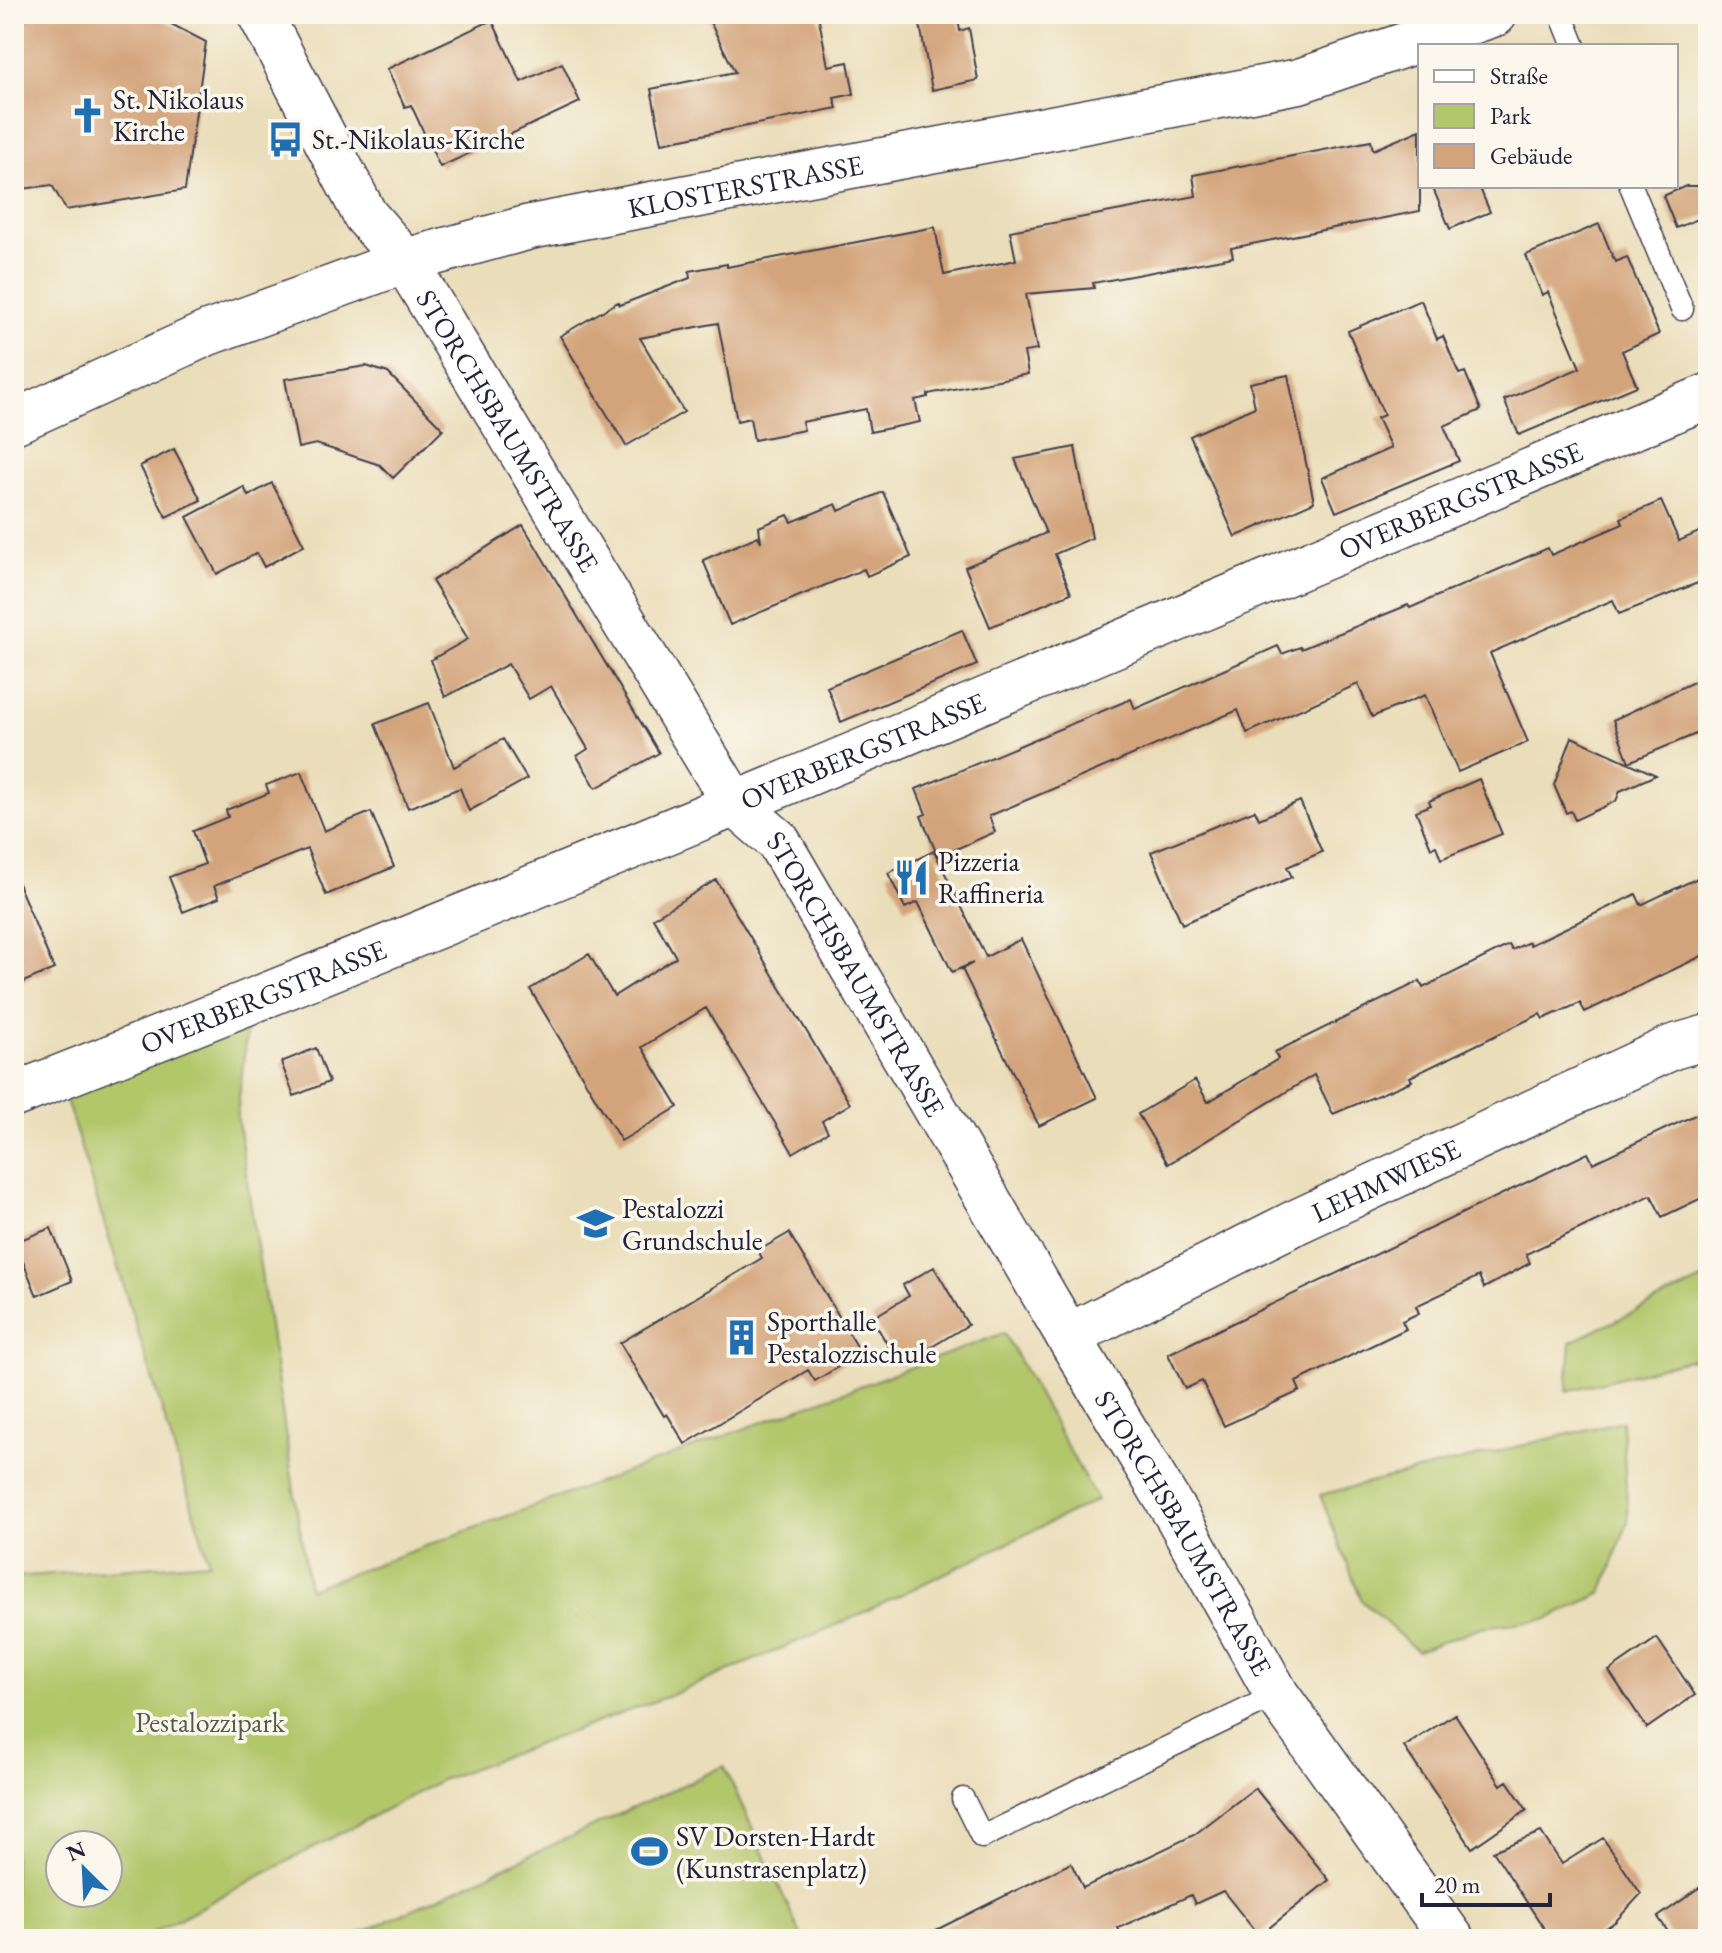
<svg xmlns="http://www.w3.org/2000/svg" width="1722" height="1953" font-family="'EB Garamond',serif">
	<style>
		.green { fill: #b2c66a; stroke: #6a7452; stroke-width: 2; fill-rule: evenodd }
		.building { fill: #d3a47b }
		.lines { fill: none; stroke-linecap: round; stroke-linejoin: round }
		.lane-casing { stroke: #403e4e; stroke-width: 25 }
		.street-casing { stroke: #403e4e; stroke-width: 47 }
		.lane { stroke: #fff; stroke-width: 22 }
		.street { stroke: #fff; stroke-width: 44 }
		.labels { text-anchor: middle; stroke-width: 7; stroke-linejoin: round; paint-order: stroke }
		.poi-label { font-size: 28px; fill: #22223b; stroke: #fbf7ec; text-anchor: start }
		.street-label { font-size: 28px; fill: #22223b; stroke: #fbf7ec }
		.park-label { font-size: 28px; fill: #545b4b; stroke: #fbf7ec }
	</style>
	<rect width="100%" height="100%" fill="#fbf7ec"/>
	<filter id="ink" filterUnits="userSpaceOnUse"><feTurbulence type="fractalNoise" baseFrequency=".0125" numOctaves="2"/><feDisplacementMap in="SourceGraphic" scale="16" xChannelSelector="R" yChannelSelector="G"/><feConvolveMatrix kernelMatrix="1 2 1 2 8 2 1 2 1" color-interpolation-filters="sRGB"/></filter>
	<filter id="wash" filterUnits="userSpaceOnUse"><feTurbulence type="fractalNoise" baseFrequency=".006" numOctaves="4" result="noise"/><feDisplacementMap in="SourceGraphic" scale="32" xChannelSelector="R" yChannelSelector="G"/><feGaussianBlur stdDeviation="1.8" result="paint"/><feColorMatrix in="noise" values="0 0 0 0 0 0 0 0 0 0 0 0 0 0 0 0 0 1.4 0 .05"/><feComposite in="paint" operator="in"/></filter>
	<g filter="url(#wash)">
		<rect width="100%" height="100%" fill="#eaddb9"/>
		<!-- green -->
		<path class="green" d="M248,1020l-11,95 72,474 695,-256 93,167 -249,120 -174,74 -233,86 -300,159h-127v-362l195,-15 -145,-469zM60,1845h48v48h-48z
			M1708,1277v78l-141,36 4,-49z
			M1622,1421l6,100 -26,72 -54,26 -67,8 -64,24 -55,-50 -42,-106z
			M724,1766l79,173h-455z"/>
		<g id="blocks">
			<!-- building -->
			<path class="building" d="M30,14h122l54,28 -21,148 -119,20 -14,-25 -38,5v-160z
				M706,14h112l10,52 20,-4 6,32 -20,4 3,10 -175,35 -11,-54 84,-17z
				M918,14h39l3,17 9,-3 9,52 -46,10z
				M492,20l29,62 41,-19 18,39 -140,65 -29,-62 -6,2 -18,-38z
				M1420,130v81l-189,37 2,9 -140,26 1,5 -68,6 11,56 -13,2 4,22 -100,20v3l-13,3 5,22 -50,10 -4,-23 -64,13 2,8 -50,10 -4,-22 -13,3 -19,-98 -78,15 44,74 -58,34 -66,-110 58,-34 2,3 70,-27 -1,-7 38,-7v3l208,-40 9,48 72,-15 -6,-29 186,-35 -3,-21 178,-34 2,9z
				M1432,186h47l11,26 -40,17z
				M1686,186h22v29l-32,13 -13,-32z
				M1599,224l16,38 12,-5 32,77 -37,17 15,35 -118,49 -15,-35 76,-32 -32,-76 -6,3 -16,-40z
				M1421,300l16,39 6,-3 16,38 6,-2 16,38 -37,16 15,35 -123,51 -14,-34 69,-30 -14,-30 7,-3 -36,-84z
				M366,366l22,7 55,56 -50,49 -13,-13 -64,-21 -18,4 -13,-69z
				M1288,375l26,127 -79,35 -45,-101 65,-29 -5,-24z
				M1075,447l17,91 -37,16 16,39 -81,34 -25,-60 81,-34 -31,-74z
				M174,449l27,51 -35,17 -26,-51z
				M272,483l32,62 -40,22 -7,-14 -40,21 -30,-57 57,-30 4,9z
				M883,492l28,65 -44,19 -3,-7 -134,56 -27,-65 55,-24 3,6 -2,-15 29,-12 4,7 44,-18 3,7z
				M1661,501l18,40 29,-13v51l-89,35 -6,-14 -123,53 38,89 -70,30 -33,-77 -53,22 -14,-33 -111,49 -9,-23 -249,106 6,16 -57,25 -17,-41 5,-2 -10,-25 215,-90 4,10 143,-63 4,8 18,-7 1,2 107,-44 2,3 138,-60 3,7 72,-31 -2,-6z
				M523,525l136,228 -63,35 -19,-32 11,-7 -37,-63 -22,13 -21,-35 -63,33 -14,-37 37,-21 -36,-58z
				M962,630l15,35 -136,57 -14,-35z
				M1708,675v54l-79,33 -16,-42z
				M429,703l25,64 49,-28 24,40 -58,32 -9,-23 -52,20 -33,-84z
				M1572,737l84,38 -36,16 -4,10 -41,19 -4,-9 -5,2 -12,-28z
				M301,772l23,59 47,-19 23,55 -68,28 -19,-46 -93,37 5,12 -36,14 -14,-35 36,-13 -12,-33 35,-14 -2,-7 43,-17 -3,-8z
				M1479,779l23,55 -61,25 -5,-13 -5,2 -15,-37 15,-6 -2,-4z
				M1300,801l22,51 -35,15 5,10 -110,47 -31,-72 104,-42 4,9z
				M934,851l52,106 35,-18 76,159 -58,28 -77,-157 11,-6 -21,9 -34,-70 -13,6 -17,-35z
				M1708,873v80l-123,59 -5,-9 -37,16 -3,-5 -130,63 2,4 -79,33 -19,-39 -146,89 -30,-50 57,-34 13,22 70,-43 -3,-7 145,-71 3,7 86,-43 3,5 17,-8 1,3 106,-51 5,11z
				M14,874l40,95 -40,17z
				M716,880l134,224 -28,17 6,11 -35,21 -87,-145 -64,39 36,60 -57,34 -91,-152 59,-35 25,42 62,-39 -23,-39z
				M316,1048l13,34 -35,14 -13,-34z
				M1699,1113l9,18v64l-46,22 -11,-22 -125,59 4,9 -46,25 -5,-12 -63,30 3,7 -17,8 4,8 -110,53 4,9 -76,35 -22,-45 -17,8 -17,-35 420,-201 5,10z
				M51,1228l21,53 -35,15 -22,-54z
				M789,1233l72,120 -46,28 -7,-11 -123,74 -18,-30 -3,2 -44,-73 142,-85 -4,-7z
				M934,1267l34,58 -68,41 -28,-48 37,-22 -6,-11z
				M1657,1638l38,57 -48,33 -38,-57z
				M1455,1714l46,71 6,-4 20,29 -55,38 -68,-101z
				M1255,1788l74,92 -70,56 -36,-45 -28,13 -4,-9 -73,33 6,11h-206l153,-76 12,25 111,-53z
				M1541,1832l21,32 41,-26 38,56 -26,28 -26,17h-38l-58,-88z
				M1708,1882v57h-35l-15,-22z"/>
		</g>
	</g>
	<g filter="url(#ink)">
		<use href="#blocks" fill-opacity="0" stroke="#403e4e" stroke-width="2"/>
		<g class="lines">
			<defs>
				<path id="lane" d="M1561,14l13,32
					M1631,186l51,123
					M963,1799l19,38 295,-142"/>
				<g id="street">
					<path id="s1" d="M260,14l105,201 40,46 329,542 44,38 290,495 109,180 100,179 175,244"/>
					<path id="s2" d="M14,422l194,-89 197,-72 125,-34 769,-146 196,-67"/>
					<path id="s3" d="M14,1095c569,-222 1131,-463 1694,-699"/>
					<path id="s4" d="M1068,1336l228,-114 377,-175 35,-10"/>
				</g>
			</defs>
			<!-- lane casing -->
			<use href="#lane" class="lane-casing"/>
			<!-- street casing -->
			<use href="#street" class="street-casing"/>
			<!-- lane -->
			<use href="#lane" class="lane"/>
			<!-- street -->
			<use href="#street" class="street"/>
		</g>
	</g>
	<!-- icons -->
	<defs>
		<symbol id="church-bare" viewBox="-9 -9 18 18"><path d="M-1.2-6h2.4v3.5h3.3v2.4h-3.3V6h-2.4V-.1h-3.3v-2.4h3.3Z" fill="#1f6fb2" stroke="#fbf7ec" stroke-width="2.5" paint-order="stroke"/></symbol>
		<symbol id="bus-bare" viewBox="-9 -9 18 18"><path d="M-5-6H5V4H4V6H2V4H-2V6H-4V4H-5ZM-3.5-4V0h7V-4ZM-3.5 1.2v1.5H-2V1.2ZM2 1.2v1.5H3.5V1.2Z" fill="#1f6fb2" stroke="#fbf7ec" stroke-width="2.5" paint-order="stroke"/></symbol>
		<symbol id="restaurant-bare" viewBox="-9 -9 18 18"><path d="M-5-6h1v4h1v-4h1v4h1v-4h1v5L-1.5 .5V6h-2V.5L-5-1ZM5-6V6H3V1.5H1.5Q1.5-4 5-6Z" fill="#1f6fb2" stroke="#fbf7ec" stroke-width="2.5" paint-order="stroke"/></symbol>
		<symbol id="school-bare" viewBox="-9 -9 18 18"><path d="M0-5L7-2L0 1L-7-2ZM-4 1L0 2.5L4 1V4Q0 6-4 4Z" fill="#1f6fb2" stroke="#fbf7ec" stroke-width="2.5" paint-order="stroke"/></symbol>
		<symbol id="building-bare" viewBox="-9 -9 18 18"><path d="M-4-6H4V6H1V3H-1V6H-4ZM-2.5-4.3h1.7v1.8h-1.7ZM.8-4.3h1.7v1.8H.8ZM-2.5-1h1.7V.8h-1.7ZM.8-1h1.7V.8H.8Z" fill="#1f6fb2" stroke="#fbf7ec" stroke-width="2.5" paint-order="stroke"/></symbol>
		<symbol id="stadium-bare" viewBox="-9 -9 18 18"><path d="M0-5a6.5 5 0 1 0 0 10a6.5 5 0 1 0 0-10ZM-3.5-1.8h7v3.6h-7Z" fill="#1f6fb2" stroke="#fbf7ec" stroke-width="2.5" paint-order="stroke"/></symbol>
	</defs>
	<g fill-rule="evenodd">
		<use href="#church-bare" x="62" y="90" width="51" height="51"/>
		<use href="#bus-bare" x="260" y="114" width="51" height="51"/>
		<use href="#restaurant-bare" x="886" y="852" width="51" height="51"/>
		<use href="#school-bare" x="570" y="1198" width="51" height="51"/>
		<use href="#building-bare" x="716" y="1312" width="51" height="51"/>
		<use href="#stadium-bare" x="624" y="1826" width="51" height="51"/>
	</g>
	<g class="labels">
		<!-- poi labels -->
		<g class="poi-label">
			<text x="113" y="109">St. Nikolaus<tspan x="113" dy="32">Kirche</tspan></text>
			<text x="312" y="149">St.-Nikolaus-Kirche</text>
			<text x="938" y="871">Pizzeria<tspan x="938" dy="32">Raffineria</tspan></text>
			<text x="622" y="1218">Pestalozzi<tspan x="622" dy="32">Grundschule</tspan></text>
			<text x="767" y="1331">Sporthalle<tspan x="767" dy="32">Pestalozzischule</tspan></text>
			<text x="676" y="1846">SV Dorsten-Hardt<tspan x="676" dy="32">(Kunstrasenplatz)</tspan></text>
		</g>
		<!-- street labels -->
		<g class="street-label">
			<text dy="10" stroke="none"><textPath href="#s2" startOffset="772">KLOSTERSTRASSE</textPath></text>
			<text dy="10" stroke="none"><textPath href="#s1" startOffset="486">STORCHSBAUMSTRASSE</textPath></text>
			<text dy="10" stroke="none"><textPath href="#s3" startOffset="1564">OVERBERGSTRASSE</textPath></text>
			<text dy="10" stroke="none"><textPath href="#s3" startOffset="916">OVERBERGSTRASSE</textPath></text>
			<text dy="10" stroke="none"><textPath href="#s1" startOffset="1134">STORCHSBAUMSTRASSE</textPath></text>
			<text dy="10" stroke="none"><textPath href="#s3" startOffset="268">OVERBERGSTRASSE</textPath></text>
			<text dy="10" stroke="none"><textPath href="#s4" startOffset="354">LEHMWIESE</textPath></text>
			<text dy="10" stroke="none"><textPath href="#s1" startOffset="1782">STORCHSBAUMSTRASSE</textPath></text>
		</g>
		<!-- park labels -->
		<g class="park-label">
			<text x="210" y="1732">Pestalozzipark</text>
		</g>
	</g>
	<!-- margin -->
	<rect width="1722" height="1953" fill="none" stroke="#fbf7ec" stroke-width="48"/>
	<!-- legend -->
	<rect x="1418" y="44" width="260" height="144" fill="#fbf7ec" stroke="#a4a2a5" stroke-width="2"/>
	<rect x="1434" y="70" width="40" height="12" fill="#ffffff" stroke="#a4a2a5" stroke-width="2"/>
	<text x="1490" y="84" font-size="24" fill="#22223b">Straße</text>
	<rect x="1434" y="104" width="40" height="24" fill="#b2c66a" stroke="#a4a2a5" stroke-width="2"/>
	<text x="1490" y="124" font-size="24" fill="#22223b">Park</text>
	<rect x="1434" y="144" width="40" height="24" fill="#d3a47b" stroke="#a4a2a5" stroke-width="2"/>
	<text x="1490" y="164" font-size="24" fill="#22223b">Gebäude</text>
	<!-- north arrow -->
	<g transform="translate(84 1869) rotate(336)"><circle r="38" fill="#fbf7ec" stroke="#a4a2a5" stroke-width="2"/>
	<path d="M0-6L14 30L0 20L-14 30Z" fill="#1f6fb2"/>
	<text y="-12" font-size="22" font-weight="bold" text-anchor="middle" fill="#22223b">N</text>
	</g>
	<!-- scale -->
	<path d="M1422 1893v12h128v-12" fill="none" stroke="#22223b" stroke-width="4"/>
	<text x="1434" y="1893" font-size="24" fill="#22223b" stroke="#fbf7ec" stroke-width="6" paint-order="stroke">20 m</text>
</svg>
